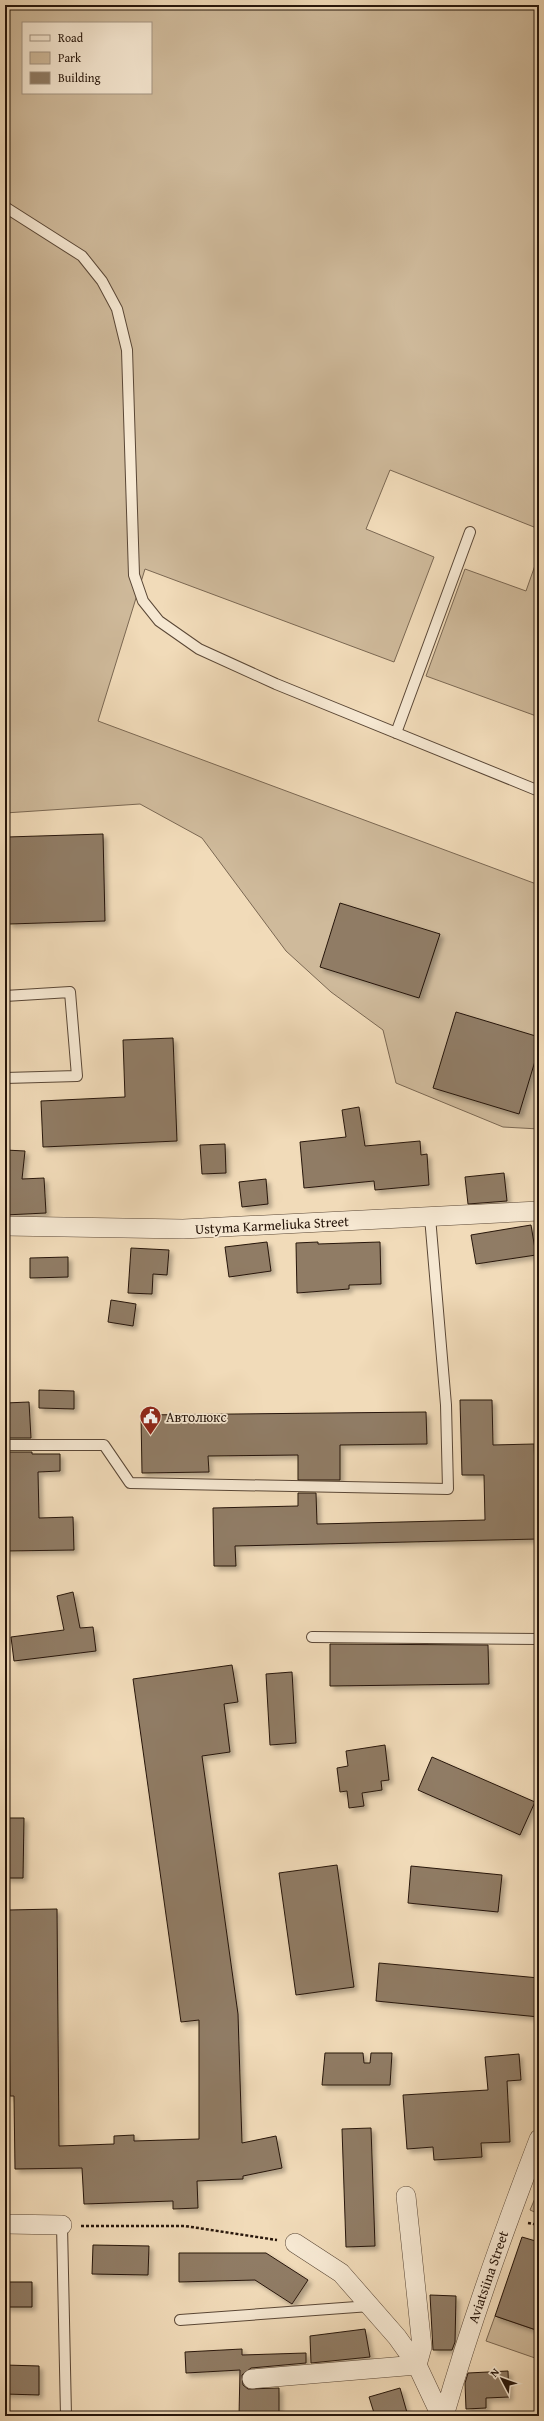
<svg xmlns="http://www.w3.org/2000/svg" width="544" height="2421" font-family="'Gentium Book Plus',serif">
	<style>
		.green { fill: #cfba9b; stroke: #7b6853; fill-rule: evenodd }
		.building { fill: #907c65; stroke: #27160b; filter: url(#shadow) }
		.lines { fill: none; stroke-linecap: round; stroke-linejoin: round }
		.lane-casing { stroke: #5a4736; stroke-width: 12 }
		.street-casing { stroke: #5a4736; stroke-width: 20 }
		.path { stroke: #27160b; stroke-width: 2.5; stroke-dasharray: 3 2; stroke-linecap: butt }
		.lane { stroke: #f6e8d2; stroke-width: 10 }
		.street { stroke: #f6e8d2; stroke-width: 19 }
		.labels { text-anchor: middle; stroke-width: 3.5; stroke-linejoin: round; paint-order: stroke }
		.street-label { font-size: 14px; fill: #27160b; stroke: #f6e8d2 }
		.poi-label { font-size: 14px; fill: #27160b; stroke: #f6e8d2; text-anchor: start }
	</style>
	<defs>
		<filter id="shadow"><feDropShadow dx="3.5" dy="3.5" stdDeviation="2" flood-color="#0004"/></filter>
	</defs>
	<rect width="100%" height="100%" fill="#f1dbb9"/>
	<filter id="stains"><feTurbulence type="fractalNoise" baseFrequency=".005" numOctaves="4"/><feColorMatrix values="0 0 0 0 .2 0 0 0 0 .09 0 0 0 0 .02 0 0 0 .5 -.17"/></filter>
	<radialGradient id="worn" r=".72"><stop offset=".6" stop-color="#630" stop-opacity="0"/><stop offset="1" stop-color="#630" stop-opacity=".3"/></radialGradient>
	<!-- green -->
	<path class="green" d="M5,5h534v524l-149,-59 -24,59 68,28 -40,105 -249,-93 -47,152 441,164v244l-36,-2 -107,-44 -13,-53 -52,-38 -45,-41 -84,-113 -62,-34 -135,9zM23,23h128v70h-128z
		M539,554v163l-113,-41 39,-107 61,22z
		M539,2189v25l-9,-4z
		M495,2316l44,15v14l-4,13 -49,-17z"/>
	<!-- building -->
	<path class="building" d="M103,834l2,87 -96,3 -2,-87z
		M340,903l100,31 -21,64 -99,-31z
		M456,1012l83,25v11l-20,66 -86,-26z
		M173,1038l4,103 -134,6 -2,-46 84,-4 -2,-57z
		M359,1107l6,39 55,-5 1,14 6,-1 2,31 -54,5 -1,-9 -70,7 -4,-46 46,-5 -4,-27z
		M225,1144l1,29 -24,1 -2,-29z
		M5,1150l20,1 -3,28 22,-1 2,35 -41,2z
		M504,1173l3,28 -39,3 -3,-27z
		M266,1179l2,25 -26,3 -3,-25z
		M531,1225l5,30 -60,9 -5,-29z
		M267,1242l4,29 -42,6 -4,-30z
		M318,1242v2l62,-2 1,42 -32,1v4l-52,4 -1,-50z
		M131,1248l38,2 -2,25 -14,-1 -1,20 -24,-1z
		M68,1257v20l-38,1v-20z
		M111,1300l25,4 -3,22 -25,-4z
		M39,1390l35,1v18l-35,-1z
		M460,1400h32l1,45 41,-1 4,95 -303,7 1,20h-22l-1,-58 85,-2v-13h18l1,31 168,-4 -1,-45h-22z
		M29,1402l2,36h-26v-35z
		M426,1412l1,32 -87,1v35h-42v-25l-90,1 1,16 -67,1 -1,-58z
		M6,1452h26v2h28v17l-22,1 1,46 34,-1 1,33 -69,1z
		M73,1592l7,36 13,-1 3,24 -82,10 -3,-24 53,-7 -7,-34z
		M330,1644l158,1 1,39 -159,2z
		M232,1665l6,37 -14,2 6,48 -28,4 36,258 4,129 34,-7 6,32 -39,8v3l-46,2 1,27 -25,1v-8l-89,3 -2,-36 -67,1 -1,-73h-4l-2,-186 49,-1 2,237 55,-2v-8l20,-1v6l65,-2v-119l-18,2 -48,-343z
		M292,1672l4,71 -26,2 -4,-71z
		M385,1745l4,35 -8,1 1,9 -20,3 2,13 -15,2 -2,-17 -7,1 -3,-24 11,-2 -2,-15z
		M432,1757l103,45 -15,33 -102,-45z
		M5,1818h19l-1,60h-18z
		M337,1865l17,122 -58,8 -17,-122z
		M411,1866l91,9 -4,37 -90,-9z
		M379,1963l160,15v39l-163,-16z
		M325,2053h38l1,10h6l1,-10h21l-2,32h-68z
		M519,2054l2,26 -14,1 3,61 -29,1 1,14 -48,3 -1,-13 -26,2 -4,-54 85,-5 -3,-33z
		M371,2128l4,118 -29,1 -4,-118z
		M522,2237l17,5v89l-44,-15z
		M93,2245l56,1 -1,29 -56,-1z
		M179,2253h87l42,27 -16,24 -37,-24 -76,2z
		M5,2282h27v25h-27z
		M430,2295l26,1 -1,46 -3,8h-19z
		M365,2329l5,28 -59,6 -1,-27z
		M242,2349v6l64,-2v10l-55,5 -9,7 1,10 5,4 31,-1v28h-40l1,-46 -54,3 -1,-21z
		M5,2365l34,1v29l-34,-1z
		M508,2371l1,26 -23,1v10l-20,1 -1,-26 3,-10z
		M400,2388l8,28h-33l-6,-19z"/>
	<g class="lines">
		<defs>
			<path id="lane" d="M5,207l77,49 20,25 15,28 10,41 7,225 9,26 16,20 40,28 77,35 263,107
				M396,733l74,-201
				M5,996l65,-4 7,84 -72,2
				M5,1445h99l26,38 318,6 -2,-84 -16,-188
				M312,1637l227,2
				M62,2225l4,191
				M180,2320l190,-14"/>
			<path id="street" d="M5,1226l178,3 356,-18
				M5,2224l57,1
				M295,2243l46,30 56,64 20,28 24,51
				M252,2379l165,-14 5,-18 -16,-151
				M444,2416c27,-94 60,-186 95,-277"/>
		</defs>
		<!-- lane casing -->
		<use href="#lane" class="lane-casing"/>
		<!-- street casing -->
		<use href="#street" class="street-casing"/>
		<!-- path -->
		<path class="path" d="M528,2223l11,2
			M81,2226h104l92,14"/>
		<!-- lane -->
		<use href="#lane" class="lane"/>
		<!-- street -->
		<use href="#street" class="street"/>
	</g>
	<!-- icons -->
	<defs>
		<symbol id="civic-pin" viewBox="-11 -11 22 30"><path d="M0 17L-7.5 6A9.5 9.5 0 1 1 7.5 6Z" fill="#8f2418" stroke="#f6e8d2"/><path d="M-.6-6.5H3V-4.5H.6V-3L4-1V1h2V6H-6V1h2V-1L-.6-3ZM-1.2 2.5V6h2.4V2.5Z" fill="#fff"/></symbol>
	</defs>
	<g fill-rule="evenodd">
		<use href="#civic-pin" x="138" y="1404" width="25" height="34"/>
	</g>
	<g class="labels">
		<!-- street labels -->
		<g class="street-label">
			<text transform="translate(272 1225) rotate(-3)" y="5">Ustyma Karmeliuka Street</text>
			<text transform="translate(488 2277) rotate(-71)" y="5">Aviatsiina Street</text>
		</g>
		<!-- poi labels -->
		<g class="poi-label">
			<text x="166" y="1422">Автолюкс</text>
		</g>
	</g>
	<!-- margin -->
	<rect width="544" height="2421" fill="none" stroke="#f1dbb9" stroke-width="20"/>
	<rect x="6" y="6" width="532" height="2409" fill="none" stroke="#27160b" stroke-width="2"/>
	<rect x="10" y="10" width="524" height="2401" fill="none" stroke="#27160b"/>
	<!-- legend -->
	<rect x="22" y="22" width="130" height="72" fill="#f6e8d2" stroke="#a39482"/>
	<rect x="30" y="35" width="20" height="6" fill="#f6e8d2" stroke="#a39482"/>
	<text x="58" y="42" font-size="12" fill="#27160b">Road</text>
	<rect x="30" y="52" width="20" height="12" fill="#cfba9b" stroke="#a39482"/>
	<text x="58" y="62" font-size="12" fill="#27160b">Park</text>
	<rect x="30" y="72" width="20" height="12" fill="#907c65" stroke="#a39482"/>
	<text x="58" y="82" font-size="12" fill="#27160b">Building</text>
	<!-- north arrow -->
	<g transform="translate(502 2379) rotate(311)" stroke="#f6e8d2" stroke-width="3" paint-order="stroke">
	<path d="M0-3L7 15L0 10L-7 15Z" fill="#27160b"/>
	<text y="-6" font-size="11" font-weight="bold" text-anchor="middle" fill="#27160b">N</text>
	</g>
	<rect width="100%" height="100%" filter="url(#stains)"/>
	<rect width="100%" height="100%" fill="url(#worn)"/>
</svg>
